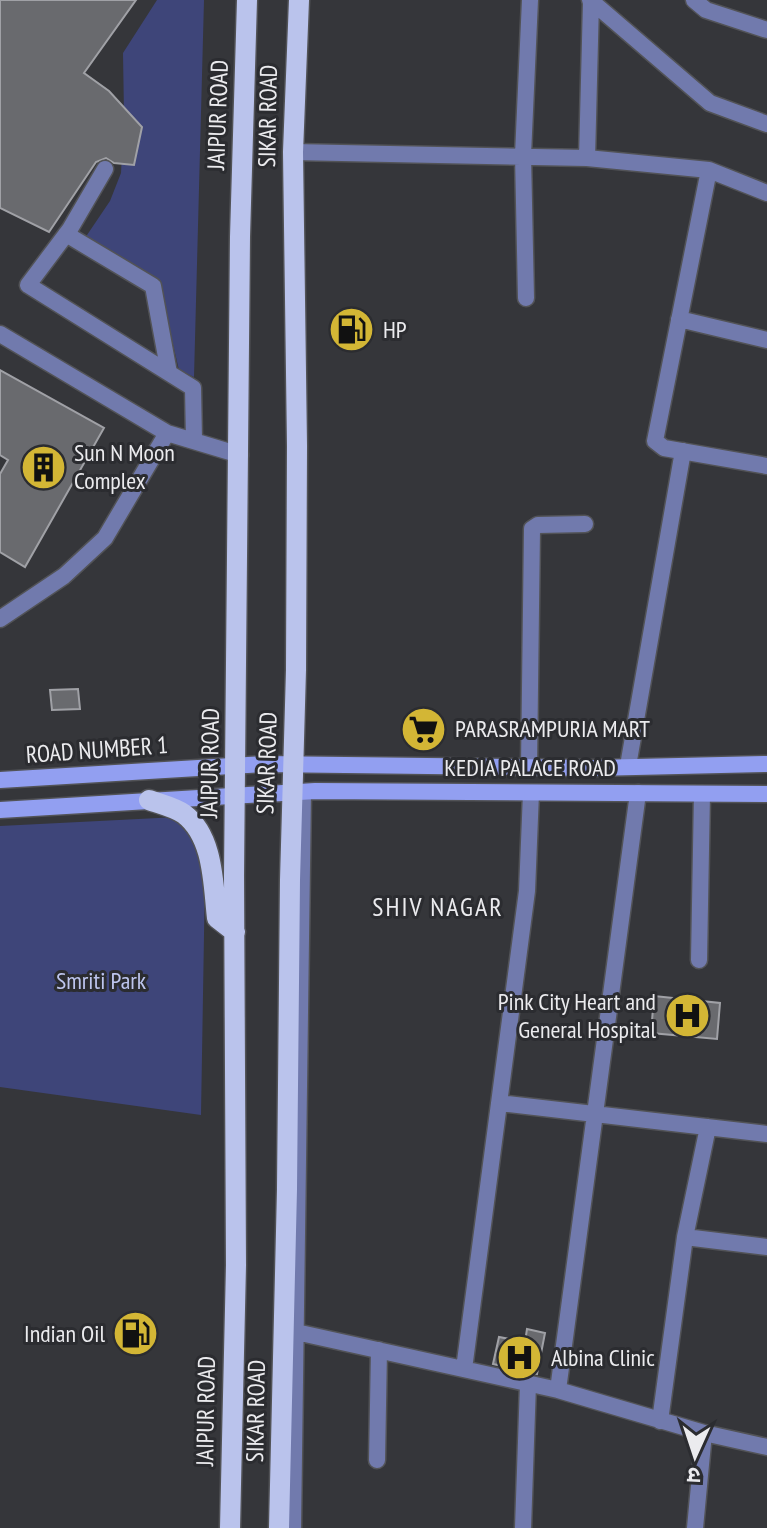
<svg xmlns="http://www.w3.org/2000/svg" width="767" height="1528" font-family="'PT Sans Narrow','Noto Sans Devanagari',sans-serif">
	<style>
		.green { fill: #3e4579 }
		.building { fill: #696a6e; stroke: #a0a1a6; stroke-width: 2 }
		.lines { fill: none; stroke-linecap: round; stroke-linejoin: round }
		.street-casing { stroke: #525357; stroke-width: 19 }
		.secondary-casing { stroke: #525357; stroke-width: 19 }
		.primary-casing { stroke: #525357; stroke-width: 23 }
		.street { stroke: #717aad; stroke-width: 16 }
		.secondary { stroke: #929ff1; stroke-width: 16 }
		.primary { stroke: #bac3ec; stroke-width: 20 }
		.labels { text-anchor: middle; stroke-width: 6; stroke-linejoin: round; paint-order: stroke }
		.street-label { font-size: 24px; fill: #ebebee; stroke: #2b2c30 }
		.poi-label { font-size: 24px; fill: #ebebee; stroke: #2b2c30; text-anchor: start }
		.park-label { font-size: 24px; fill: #bdc5ee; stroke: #2b2c30 }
		.neighbourhood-label { font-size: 26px; letter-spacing: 2px; fill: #ebebee; stroke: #2b2c30 }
	</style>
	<rect width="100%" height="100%" fill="#35363a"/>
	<!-- green -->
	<path class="green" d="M157,0h47l-10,377 -15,-7 -21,-89 -73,-43 25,-37 11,-28 3,-58 -1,-62z
		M178,817l13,9 14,49 -4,240 -201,-28v-261z"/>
	<!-- building -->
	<path class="building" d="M0,0h136l-52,73 25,18 33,36 -8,38 -20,-2 -8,-5 -10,4 -47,70 -49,-24z
		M0,370l104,58 -79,139 -25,-15v-78l8,-14 -8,-5z
		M78,689l2,20 -28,1 -2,-20z
		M654,996l66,7 -3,36 -66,-6z
		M527,1329l18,4 -8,41 -44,-10 6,-27 26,5z"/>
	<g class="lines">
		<defs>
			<path id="street" d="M590,0l120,103 57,21
				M694,0l12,10 61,20
				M293,152l294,6 122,12 58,23
				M587,158l4,-156
				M105,169l-35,60 -42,56 165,103 1,52
				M709,170l-54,271 9,7 103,18
				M66,234l87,52 16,87
				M526,298l-3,-143 7,-155
				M679,319l88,21
				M0,334l167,99 -62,105 -41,38 -64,43
				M167,433l73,22
				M628,766l55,-315
				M529,767l3,-238 6,-4 47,-1
				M699,960l3,-166
				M499,1103l268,31
				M685,1237l82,10
				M287,1330l271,60 146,43 63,14
				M464,1369l63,-478 4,-98
				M558,1390l80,-597
				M660,1421l25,-184 23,-110
				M377,1460l2,-110
				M293,1528l10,-736
				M523,1528l5,-144
				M695,1528l9,-95"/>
			<path id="secondary" d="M0,780l263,-16 330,4 174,-4
				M0,810l315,-19 452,3"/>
			<path id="primary" d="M149,800c11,4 25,7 35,14 30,23 29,70 33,104l18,14
				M230,1528l6,-263 -2,-389 6,-639 7,-237
				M279,1528l8,-339 3,-309 6,-210 1,-224 -4,-294 6,-152"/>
		</defs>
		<!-- street casing -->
		<use href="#street" class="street-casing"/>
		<!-- secondary casing -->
		<use href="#secondary" class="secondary-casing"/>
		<!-- primary casing -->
		<use href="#primary" class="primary-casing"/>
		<!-- street -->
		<use href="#street" class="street"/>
		<!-- secondary -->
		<use href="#secondary" class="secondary"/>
		<!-- primary -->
		<use href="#primary" class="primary"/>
	</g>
	<!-- icons -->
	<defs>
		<symbol id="fuel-disc" viewBox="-11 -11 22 22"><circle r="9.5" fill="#d3b635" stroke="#2b2c30"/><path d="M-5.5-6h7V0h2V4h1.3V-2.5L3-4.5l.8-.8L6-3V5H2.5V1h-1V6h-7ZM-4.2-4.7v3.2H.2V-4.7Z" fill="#111"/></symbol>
		<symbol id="building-disc" viewBox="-11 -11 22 22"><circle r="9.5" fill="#d3b635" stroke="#2b2c30"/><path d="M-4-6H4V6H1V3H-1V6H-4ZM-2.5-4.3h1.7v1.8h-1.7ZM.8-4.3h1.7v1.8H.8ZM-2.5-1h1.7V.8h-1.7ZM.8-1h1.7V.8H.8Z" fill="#111"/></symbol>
		<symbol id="supermarket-disc" viewBox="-11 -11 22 22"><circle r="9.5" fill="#d3b635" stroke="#2b2c30"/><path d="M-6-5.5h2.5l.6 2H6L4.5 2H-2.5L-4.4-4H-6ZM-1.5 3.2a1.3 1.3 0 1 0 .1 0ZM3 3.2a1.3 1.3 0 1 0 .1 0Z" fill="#111"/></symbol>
		<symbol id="hospital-disc" viewBox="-11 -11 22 22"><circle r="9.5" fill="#d3b635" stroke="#2b2c30"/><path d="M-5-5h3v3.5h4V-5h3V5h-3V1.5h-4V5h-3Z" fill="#111"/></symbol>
	</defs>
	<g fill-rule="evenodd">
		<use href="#fuel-disc" x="326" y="304" width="51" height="51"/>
		<use href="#building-disc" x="18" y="442" width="51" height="51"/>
		<use href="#supermarket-disc" x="398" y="704" width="51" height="51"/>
		<use href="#hospital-disc" x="662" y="990" width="51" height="51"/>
		<use href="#fuel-disc" x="110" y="1308" width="51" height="51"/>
		<use href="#hospital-disc" x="494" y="1332" width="51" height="51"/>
	</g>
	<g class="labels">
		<!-- street labels -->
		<g class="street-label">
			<text transform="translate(218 115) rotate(-88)" y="8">JAIPUR ROAD</text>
			<text transform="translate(268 116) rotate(-89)" y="8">SIKAR ROAD</text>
			<text transform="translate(97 750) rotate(-4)" y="8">ROAD NUMBER 1</text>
			<text transform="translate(210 763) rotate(-89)" y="8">JAIPUR ROAD</text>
			<text transform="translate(267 763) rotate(-88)" y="8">SIKAR ROAD</text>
			<text x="530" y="776">KEDIA PALACE ROAD</text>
			<text transform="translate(206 1411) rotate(-89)" y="8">JAIPUR ROAD</text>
			<text transform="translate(256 1411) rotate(-89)" y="8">SIKAR ROAD</text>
		</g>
		<!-- poi labels -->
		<g class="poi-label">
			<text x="383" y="338">HP</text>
			<text x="74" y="461">Sun N Moon<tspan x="74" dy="28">Complex</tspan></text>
			<text x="455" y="737">PARASRAMPURIA MART</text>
			<text x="656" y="1010" text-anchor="end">Pink City Heart and<tspan x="656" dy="28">General Hospital</tspan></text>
			<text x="105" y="1342" text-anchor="end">Indian Oil</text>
			<text x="551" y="1366">Albina Clinic</text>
		</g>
		<!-- park labels -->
		<g class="park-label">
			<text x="101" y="989">Smriti Park</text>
		</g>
		<!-- neighbourhood labels -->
		<g class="neighbourhood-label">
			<text x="438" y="916">SHIV NAGAR</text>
		</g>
	</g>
	<!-- north arrow -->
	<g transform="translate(695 1456) rotate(183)" stroke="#2b2c30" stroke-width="6" paint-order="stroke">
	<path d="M0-6L14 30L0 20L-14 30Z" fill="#ebebee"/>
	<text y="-12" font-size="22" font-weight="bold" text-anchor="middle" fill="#ebebee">उ</text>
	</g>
</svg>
